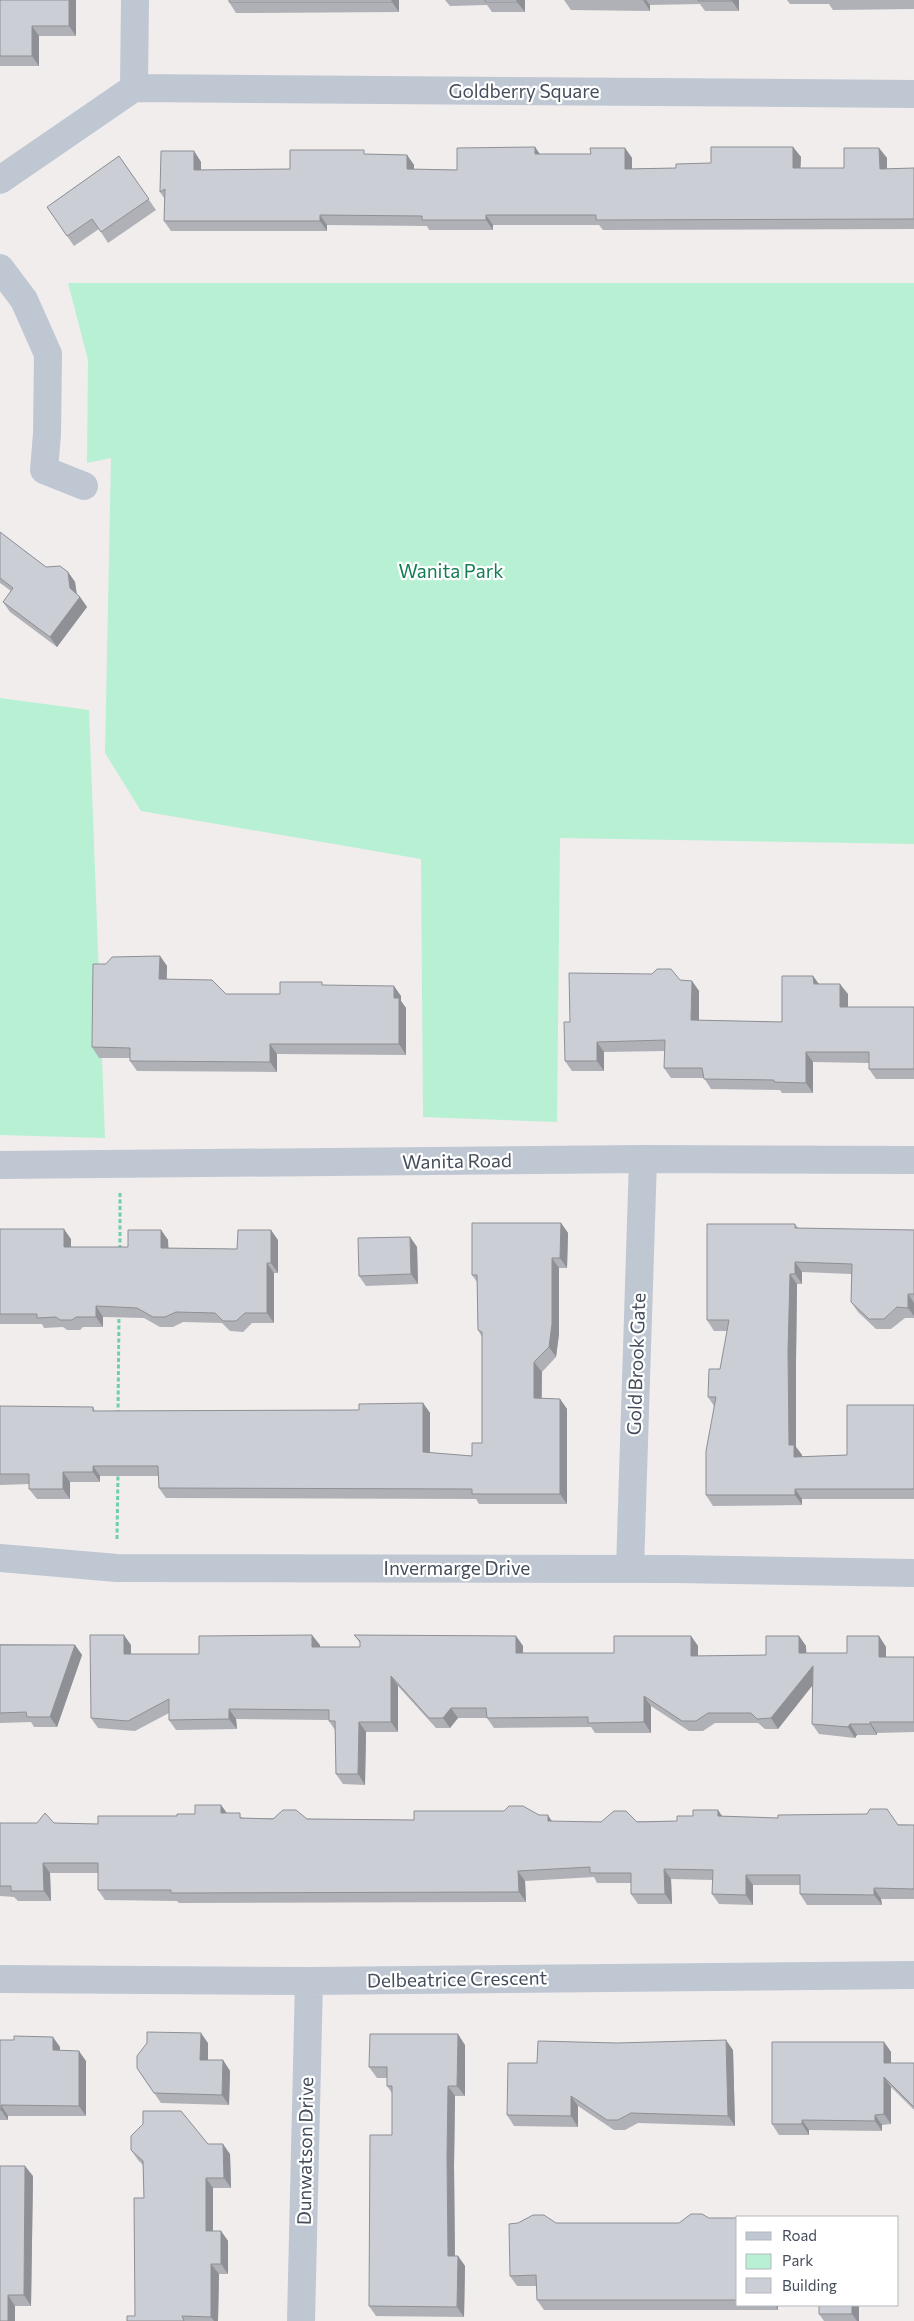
<svg xmlns="http://www.w3.org/2000/svg" width="914" height="2321" font-family="Commissioner,sans-serif">
	<style>
		.green { fill: #b8f0d4 }
		.lines { fill: none; stroke-linecap: round; stroke-linejoin: round }
		.path { stroke: #6fcfab; stroke-width: 3; stroke-dasharray: 4 2.5; stroke-linecap: butt }
		.minor { stroke: #bfc7d3; stroke-width: 28 }
		.wall { fill: #afb1b7 }
		.shaded-wall { fill: #8e9095 }
		.building { fill: #cbced5; stroke: #8e9095 }
		.labels { text-anchor: middle; stroke-width: 4.5; stroke-linejoin: round; paint-order: stroke }
		.street-label { font-size: 19px; fill: #444d5b; stroke: #fff }
		.park-label { font-size: 19px; fill: #137e55; stroke: #fff }
	</style>
	<rect width="100%" height="100%" fill="#f0edec"/>
	<!-- green -->
	<path class="green" d="M68,283h846v561l-354,-6 -3,284 -134,-5 -2,-258 -280,-48 -36,-58 6,-295 -24,5 1,-103z
		M0,698l89,12 16,428 -105,-3z"/>
	<g class="lines">
		<!-- path -->
		<path class="path" d="M120,1249v-56
			M118,1414l1,-101
			M117,1539l1,-66"/>
		<!-- minor -->
		<path class="minor" d="M134,88l1,-88
			M0,180l134,-92 780,6
			M0,268l24,32 24,54 -1,80 -3,36 40,16
			M0,1165l643,-6 271,1
			M0,1558l117,10 558,1 239,4
			M630,1569l13,-410
			M0,1979l309,2 605,-6
			M301,2321l8,-340"/>
	</g>
	<!-- wall -->
	<path class="wall" d="M0,0h76v36h-37v30h-39z
		M229,0h170v12l-163,1 -7,-11z
		M445,0h80v12h-33l-5,-7 -37,1z
		M564,0h175v11h-34l-5,-7 -50,1v6l-79,-1z
		M787,0h127v9l-81,1 -4,-6h-39z
		M535,147l5,7h51l34,-6 7,10v11l44,-1 35,-5 82,-16 8,10 -1,11h44l35,-20 8,10v11l27,-1v61l-311,1 -4,-5h-106v5h-64l-2,-4 -100,-1v6h-156l-7,-10v-23l-4,-6 34,-41 7,11v8l89,-1 77,-15 40,1 7,10v4l43,1z
		M119,156l37,54 -48,33 -9,-14 -25,17 -27,-39z
		M0,532l46,35 22,5 7,10 2,12 3,3 7,10 -30,40 -47,-35 -7,-10 8,-11 -11,-8z
		M160,956l7,10v13l59,15h54l44,-9 77,11v5l5,7v47l-129,-1v18l-140,-1 -7,-10v-3h-31l-7,-11 14,-83z
		M813,976l6,8 29,10v13h66v72h-38l-7,-10v-6l-56,-1v31h-31l-2,-3 -69,-1 -7,-11h-33l-7,-10 1,-17 -61,1v19h-32l-7,-10 5,-39 110,-42 12,1 7,10v29l83,2z
		M561,1223l7,10 -1,35h-8v66l-3,23 -14,15v27h18l7,10v95h-88l-3,-5 -310,-1 -7,-10 -1,-12h-58v6h-30v17h-33l-8,-10v-5l-29,1v-79l93,1 2,4 264,-1 64,-7 7,10v40l42,3 10,-13v-106l-4,-7 -1,-48 -5,-7z
		M795,1224l3,4 116,2v88h-9l-14,11h-15l-18,-17 -7,-10v-28l-49,-2v12h-5l-1,77v86l6,8v2l45,-2 67,-50v94h-112v6l-89,1 -7,-11 8,-89 -6,-9 12,-28 7,-38h-13l-7,-11z
		M0,1229l71,10v8h57l33,-17 7,10v8l69,1 41,-9v33h-4v50h-22l-9,9 -13,-1 -8,-8 -39,-1 -10,5h-13l-16,-9 -41,-1v10h-20l-3,3h-13l-4,-3 -19,1 -2,-4h-42z
		M410,1237l7,10 1,37 -52,2 -7,-10z
		M354,1635l162,1 7,10v7h91l77,-17 7,10v10l68,-1 33,-19 7,10v7h41l32,-17 7,11v10h28v75l-37,1v2h-20l-2,3 -36,-4 -7,-10v-39l-34,44h-13l-7,-6h-43l-12,8h-14l-38,-25v27h-56l-4,-6 -97,1 -7,-10h-29l-8,10h-14l-38,-42v46h-32l-1,53 -22,-1 -7,-10 -1,-44 -6,-9v-1l-93,-1 1,10 -61,1 -7,-10v-7l-34,18 -37,-3 -7,-10 40,-73v9h68l121,-9v2h40v-4z
		M0,1644l75,1 7,10 -25,72h-23l-3,-5 -31,1z
		M221,1805l6,8 17,5 170,2 125,-5 13,7 125,-1 41,-11 4,6 192,9v74h-33l1,6h-75l-7,-11v-9h-47v20l-34,-1 -7,-10 1,-14 -42,-1 1,25h-34l-7,-10v-11h-34l-3,-6 -69,4 1,21 -347,1 -2,-2 -72,-1 -7,-10v-17h-48l1,28h-33l-4,-4 -14,-1v-73h54l44,1 97,-10z
		M0,2040l60,7v3l26,11v55h-78v4h-8z
		M884,2042l7,10v11h23v47l-23,-23v37l-9,1v6l-73,-1v5h-30l-7,-11z
		M208,2043v17h15l7,11 -1,34 -68,-2 -24,-35z
		M465,2045v51h-10l-1,70 1,90h3l7,10 -1,51 -88,-1 -7,-10 23,-171v-42l-5,-7v-8h-10l-8,-11z
		M733,2050l2,76 -97,-3 -13,7h-11l-36,-24v21l-64,-1 -7,-11 30,-52z
		M208,2144l22,10 1,34h-18v43h8l7,10v33h-9l-1,47h-91l8,-5 9,-118 -1,-33 -5,-5 -7,-10z
		M33,2176l-2,130h-16l-15,15z
		M709,2218h29v87h40v5h-234l-7,-10v-14h-20l-7,-10 46,-53h123z
		M859,2305v16h-35l-5,-7z"/>
	<!-- shaded-wall -->
	<path class="shaded-wall" d="M69,0h7v36l-7,-10z
		M392,0h7v12l-7,-10z
		M517,0h8v12l-8,-10z
		M643,0h3l4,5v6z
		M732,0h7v11l-7,-10z
		M32,26l7,10v30l-7,-10z
		M535,147l7,11 -7,-4z
		M793,147l8,10 -1,21 -7,-10z
		M625,148l7,10v21l-7,-10z
		M879,148l8,10v21l-7,-10z
		M194,151l7,11v18l-7,-10z
		M407,155l7,10v14l-7,-10z
		M320,215l7,10v6l-7,-10z
		M486,215l7,10v5l-7,-10z
		M68,572l7,10 2,16 -7,-10z
		M80,597l7,10 -30,40 -7,-10z
		M160,956l7,10 -1,23 -7,-10z
		M813,976l7,10 -6,-2z
		M692,981l7,10v39l-8,-10z
		M840,984l8,10v23l-8,-10z
		M394,986l7,10v5l5,7v47l-7,-11 -5,-46z
		M597,1042l7,10v19l-7,-10z
		M270,1044l7,10v18l-7,-10z
		M806,1052l7,10v31l-7,-10z
		M561,1223l7,10 -1,35 -7,-10z
		M64,1229l7,10v18l-7,-10z
		M161,1230l7,10 1,18 -8,-10z
		M271,1230l7,10v33l-7,-10z
		M410,1237l7,10 1,37 -7,-10z
		M552,1258l7,10v66l-3,23 -7,-10z
		M795,1262l7,10v12l-7,-10z
		M267,1263l7,10v50l-7,-10z
		M790,1274l7,10 -1,77v86l6,8v12l-8,-10 -5,-12 -1,-94z
		M908,1294l6,9v13l-6,-8z
		M96,1306l7,11v10l-7,-10z
		M534,1362l8,10 -1,37 -7,-11z
		M560,1399l7,10v95l-7,-10z
		M423,1403l7,10v50l-7,-11z
		M93,1466l7,10v6l-7,-10z
		M63,1472l7,10v17l-7,-10z
		M795,1489l7,10v6l-7,-10z
		M124,1635l7,10v20l-7,-11z
		M312,1635l8,10v13l-8,-11z
		M516,1636l7,10v18l-7,-11z
		M691,1636l7,10v20l-7,-10z
		M799,1636l7,10 1,18 -8,-11z
		M879,1636l7,11v20l-7,-10z
		M75,1645l7,10 -25,72 -7,-10z
		M813,1666l7,10 -42,53 -7,-11z
		M391,1676l7,10v46l-7,-10z
		M644,1696l7,10v27l-7,-11z
		M451,1708l7,10 -8,10 -7,-10z
		M229,1709l7,10 1,10 -8,-10z
		M359,1722l7,10 -1,53 -7,-11z
		M870,1722l7,11v2l-7,-11z
		M850,1724l7,11 -2,3 -7,-11z
		M221,1805l7,10 -7,-2z
		M718,1810l7,11 -7,-5z
		M548,1815l7,11 -7,-5z
		M43,1863l7,10 1,28 -7,-10z
		M664,1869l7,10 1,25 -7,-10z
		M518,1871l7,10 1,21 -7,-10z
		M746,1875l7,10v20l-7,-10z
		M874,1888l7,11 1,6 -8,-10z
		M201,2033l7,10v27l-8,-10z
		M458,2034l7,11v51l-8,-10z
		M53,2037l7,10v13l-7,-10z
		M726,2040l7,10 2,76 -7,-10z
		M884,2042l7,10v21l-7,-10z
		M79,2051l7,10v55l-7,-10z
		M223,2060l7,11 -1,34 -7,-10z
		M884,2077l7,10v37l-7,-10z
		M448,2086l7,10 -1,70 1,100 -7,-10 -1,-100z
		M571,2096l7,10v21l-7,-11z
		M1,2105l7,11v4l-7,-10z
		M875,2115l7,10v6l-7,-10z
		M802,2120l7,10v5l-7,-11z
		M223,2144l7,10 1,34 -7,-10z
		M25,2166l8,10 -2,130 -7,-11z
		M206,2178l7,10v53l-7,-10z
		M221,2231l7,10v33l-7,-10z
		M458,2256l7,10 -1,51 -7,-10z
		M211,2264l8,10 -1,47h-4l-3,-4z
		M8,2295l7,11v15h-7z
		M775,2305h3v5z
		M852,2305h7v16h-2l-5,-7z"/>
	<!-- building -->
	<path class="building" d="M0,0h69v26h-37v30h-32z
		M229,0h163v2h-163z
		M485,0h32v2h-32z
		M698,0h34v1h-34z
		M535,147v7h56l-1,-6h35v21l51,-1v-4l35,-1v-16h82v21h51v-20h35l1,21 34,-1v51l-318,1v-5h-110v5h-64v-4l-102,-1v6h-156l1,-32 -5,3 1,-41h33v19l96,-1v-19h74v4l43,1v14l50,1v-22z
		M119,156l30,43 -48,33 -9,-13 -25,17 -20,-29z
		M0,532l46,35 14,-1 8,6 2,16 10,9 -30,40 -47,-35 10,-14 -13,-10z
		M160,956l-1,23 53,1 14,14h54v-12h42v3l72,1v12h5v46h-129v18l-140,-1v-13l-38,-1 1,-83h13l6,-7z
		M657,969h14l9,11 12,1 -1,39 91,2v-46h31l1,8h26v23h74v62h-45v-17h-63v31l-32,-1v-2l-70,-1 -2,-11h-38l1,-28 -68,2v19h-32l-1,-39h6l-1,-49 83,1z
		M472,1223h89l-1,35h-8v66l-3,23 -15,15v36l26,1v95h-88v-5l-313,-1 -1,-22h-65v6h-30v17h-34v-15h-29v-68l93,1v4l266,-1v-6l64,-1v49l49,4v-13h10v-111l-4,-2 -1,-55h-5z
		M707,1224h88v4l119,2v64h-6v14l-11,-1 -13,12h-15l-18,-17 1,-38 -57,-2v12h-5l-2,77 1,94h5v12l53,-2v-50h67v84h-119v6h-89v-44l10,-54h-8l1,-28h11l9,-49h-22z
		M0,1229h64v18h64v-17h33v18l76,1 1,-19h33v33h-4v50h-22l-9,8h-13l-8,-8 -39,-1 -11,5h-12l-16,-9 -41,-2v11h-20l-4,3h-12l-4,-3 -19,1v-4h-37z
		M410,1237l1,37 -52,2 -1,-38z
		M90,1635h34v19h75v-18l113,-1v12h48v-6l-6,-6 162,1v17h98v-17h77v20l75,-1v-19h33v17h48v-17h32v21h35v65h-44v2h-20l-2,3 -36,-3 1,-58 -42,52 -14,1 -6,-6h-43l-12,8h-14l-38,-25v26l-56,1v-6l-101,1 -1,-10h-35l-8,10h-14l-38,-42v46h-32l-1,52h-22l-1,-53h-6v-11l-100,-1v10l-60,1v-21l-41,22 -37,-3z
		M0,1645h75l-25,72h-23l-1,-5 -26,1z
		M195,1805h26v8h19v5l33,1 10,-9h13l11,9 107,1v-9h90l5,-5h14l16,9h9v6l53,1 13,-11h12l11,11 40,-1v-5h16v-6h25v6l60,2v-3l89,-1 3,-5h17l11,16h16v64l-40,-1v7l-74,-1v-19h-54v20l-34,-1 1,-24 -49,-1 1,25h-34v-21h-41v-6l-72,4 1,21 -348,1v-3h-73v-27h-55l1,28h-33v-5h-11v-63h37l8,-10 9,10 44,1v-8h79v-2h18z
		M147,2032l54,1 -1,27h23l-1,35 -68,-2 -17,-25v-12l10,-13z
		M370,2034h88l-1,52h-9l-1,70 1,100h10l-1,51 -88,-1 1,-171h22v-49h-5v-19h-18z
		M14,2036l39,1v13l26,1v55l-78,-1v5h-1v-70h14z
		M726,2040l2,76 -97,-3 -13,7h-11l-36,-24v20l-64,-1 1,-52h29l1,-22 79,2z
		M772,2042h112v21h30v44l-30,-30v37l-9,1v6l-73,-1v4h-30z
		M143,2111h38l27,33h15l1,34h-18v53h15v33h-10v53l-29,-1 2,5h-57v-5h8l-1,-118h10l-1,-37 -12,-11v-14l12,-12z
		M0,2166h25l-1,129h-16v26h-8z
		M691,2214h11l7,4h29v82h-201l-1,-25 -26,1 -1,-52 9,-1 15,-8h11l12,8h123z
		M819,2305h33v9h-33z"/>
	<g class="labels">
		<!-- street labels -->
		<g class="street-label">
			<text x="524" y="98">Goldberry Square</text>
			<text transform="translate(457 1161) rotate(-1)" y="7">Wanita Road</text>
			<text transform="translate(636 1364) rotate(-88)" y="7">Gold Brook Gate</text>
			<text x="457" y="1575">Invermarge Drive</text>
			<text transform="translate(457 1979) rotate(-1)" y="7">Delbeatrice Crescent</text>
			<text transform="translate(305 2151) rotate(-89)" y="7">Dunwatson Drive</text>
		</g>
		<!-- park labels -->
		<g class="park-label">
			<text x="451" y="578">Wanita Park</text>
		</g>
	</g>
	<!-- legend -->
	<rect x="736" y="2216" width="162" height="90" fill="#ffffff" stroke="#b4b8bd"/>
	<rect x="746" y="2232" width="25" height="8" fill="#bfc7d3" stroke="#b4b8bd"/>
	<text x="782" y="2241" font-size="15" fill="#444d5b">Road</text>
	<rect x="746" y="2254" width="25" height="15" fill="#b8f0d4" stroke="#b4b8bd"/>
	<text x="782" y="2266" font-size="15" fill="#444d5b">Park</text>
	<rect x="746" y="2278" width="25" height="15" fill="#cbced5" stroke="#b4b8bd"/>
	<text x="782" y="2291" font-size="15" fill="#444d5b">Building</text>
</svg>
